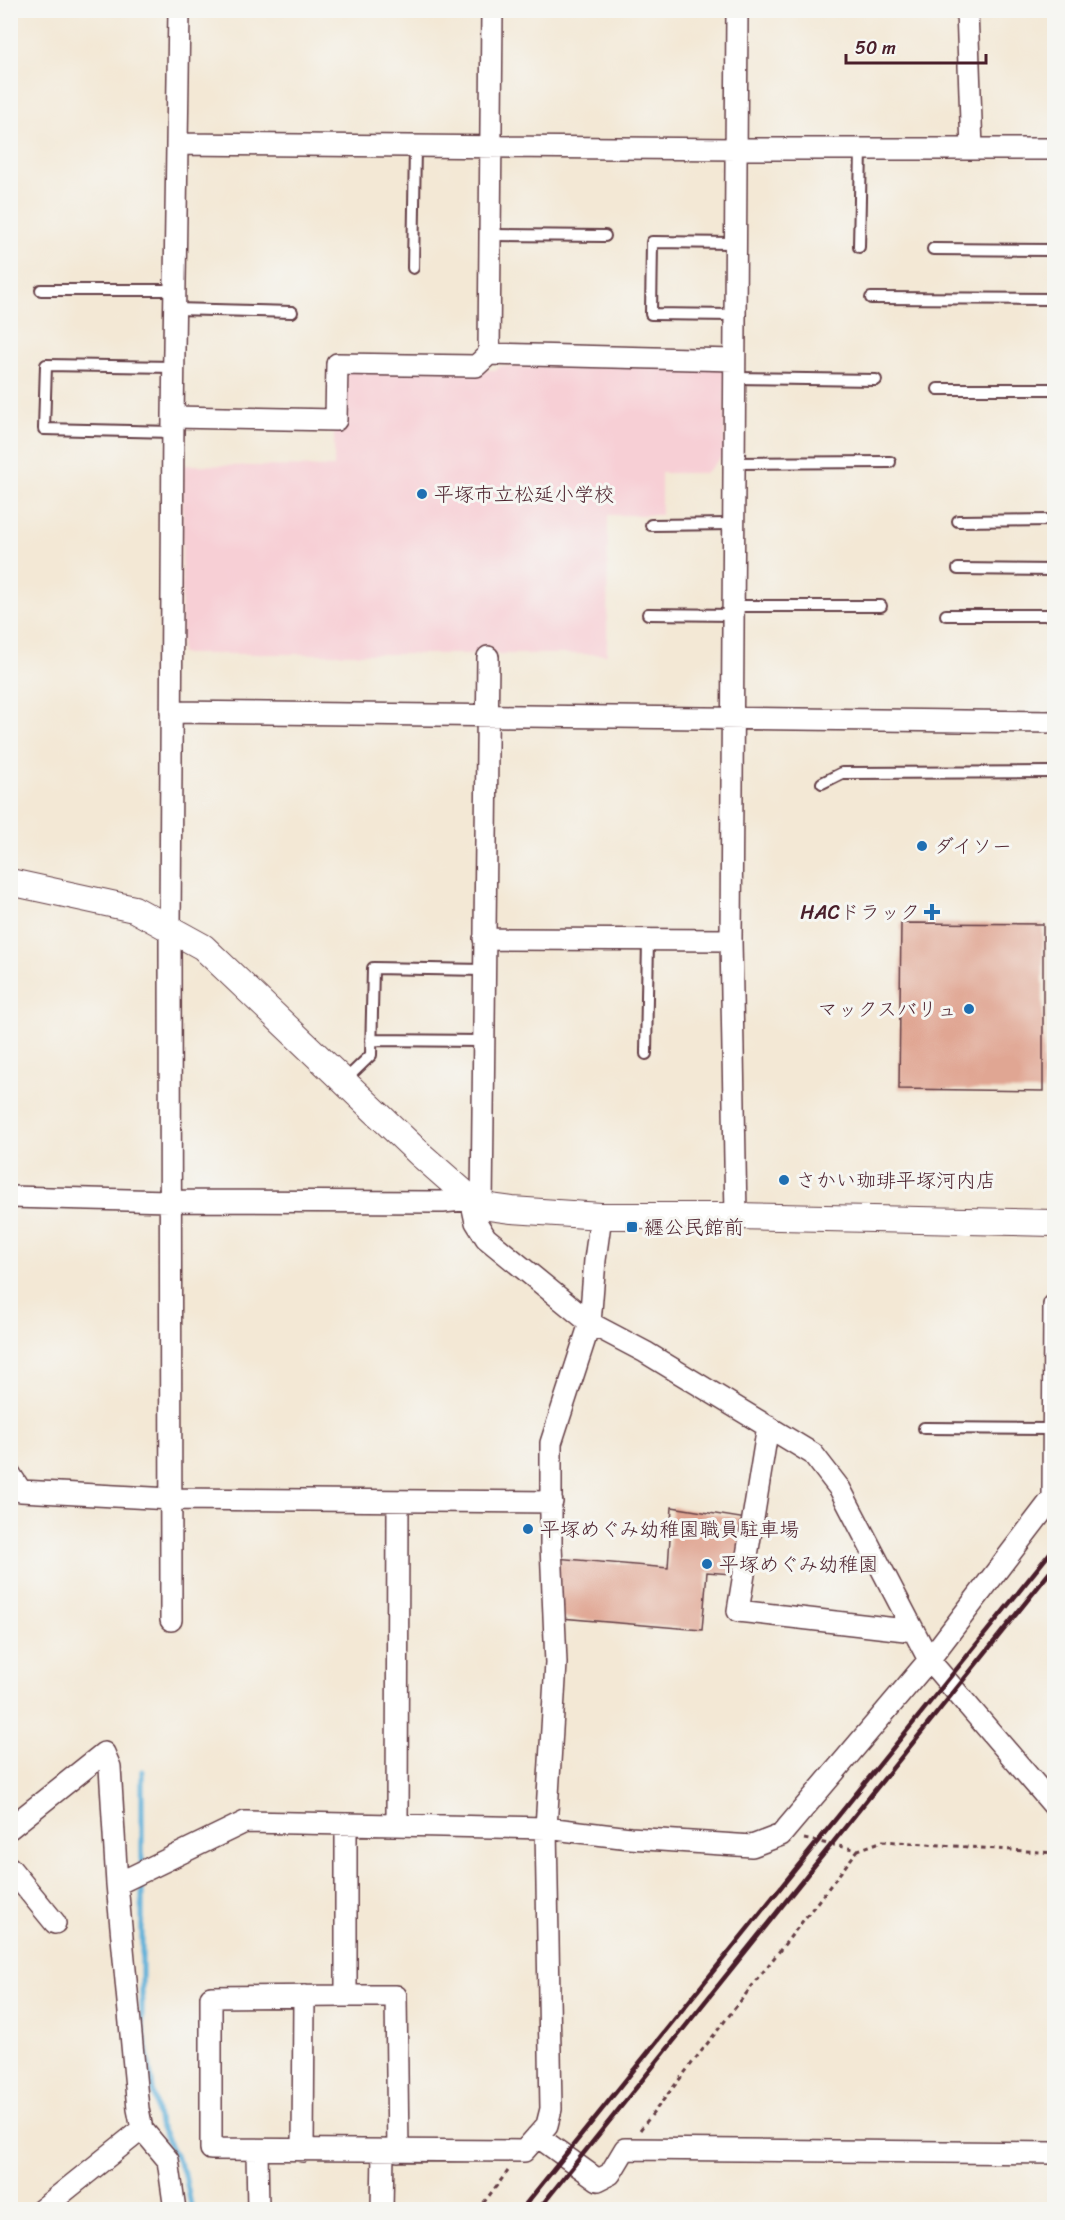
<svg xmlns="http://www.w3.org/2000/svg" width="1065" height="2220" font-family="Sriracha,'Klee One',sans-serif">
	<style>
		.built { fill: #f7cfd5 }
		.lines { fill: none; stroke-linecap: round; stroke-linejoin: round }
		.stream { stroke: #5eb0d9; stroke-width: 5 }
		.building { fill: #e0a693 }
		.service-casing { stroke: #633d44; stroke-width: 14 }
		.minor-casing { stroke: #633d44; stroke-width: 24 }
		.tertiary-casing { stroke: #633d44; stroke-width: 28 }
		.path { stroke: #633d44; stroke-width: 3; stroke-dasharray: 4.5 4.5; stroke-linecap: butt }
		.service { stroke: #fff; stroke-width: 10 }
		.minor { stroke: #fff; stroke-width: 21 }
		.tertiary { stroke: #fff; stroke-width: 26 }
		.rail { stroke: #4a1f2b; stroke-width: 4.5 }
		.poi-dot { fill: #1f6fb2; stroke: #f6f6f2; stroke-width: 2 }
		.labels { text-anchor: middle; stroke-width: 6; stroke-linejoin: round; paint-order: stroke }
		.poi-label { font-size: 20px; fill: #4a1f2b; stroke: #f6f6f2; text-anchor: start }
	</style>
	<rect width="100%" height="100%" fill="#f6f6f2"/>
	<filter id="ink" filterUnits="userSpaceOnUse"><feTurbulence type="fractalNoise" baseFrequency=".0167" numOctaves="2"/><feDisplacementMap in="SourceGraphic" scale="12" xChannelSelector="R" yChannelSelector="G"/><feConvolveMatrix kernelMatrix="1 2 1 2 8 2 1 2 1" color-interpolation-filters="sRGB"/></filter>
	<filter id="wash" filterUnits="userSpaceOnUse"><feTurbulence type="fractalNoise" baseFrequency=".008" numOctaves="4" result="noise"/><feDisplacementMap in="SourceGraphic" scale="24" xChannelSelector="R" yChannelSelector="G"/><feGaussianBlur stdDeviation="1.35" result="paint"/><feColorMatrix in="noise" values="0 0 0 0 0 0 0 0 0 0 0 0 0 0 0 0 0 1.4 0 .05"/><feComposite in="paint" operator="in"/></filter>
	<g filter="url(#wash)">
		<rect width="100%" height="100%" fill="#f3e8d5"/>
		<!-- built -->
		<path class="built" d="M720,365l6,6 -2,84 -19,18h-44v42h-53l-1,139h-426l2,-189 151,2v-42l12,-51 5,-6 144,2 5,-4z"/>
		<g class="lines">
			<!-- stream -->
			<path class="stream" d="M142,1865v-94
				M142,1878v145l17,101 26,51 7,35"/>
		</g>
		<g id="blocks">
			<!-- building -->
			<path class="building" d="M901,923l142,1v167l-144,-2z
				M672,1507l81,13 -9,55 -37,-3 -5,58 -141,-12 -5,-60 112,10z"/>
		</g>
	</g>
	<g filter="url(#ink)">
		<use href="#blocks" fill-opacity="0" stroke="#633d44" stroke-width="1.5"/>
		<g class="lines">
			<defs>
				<path id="service" d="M490,235l115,1
					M859,247l2,-98
					M933,249l121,1
					M413,268l2,-121
					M41,290h134
					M871,298l183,1
					M175,309l117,3
					M734,315l-83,-1 1,-72 83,1
					M734,378l142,2
					M938,389h116
					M173,432l-129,-3 2,-64 128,2
					M733,463l157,-1
					M958,521l96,-1
					M651,525l82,-1
					M958,569l96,1
					M733,606h148
					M648,614l85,1
					M946,615h108
					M822,783l20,-10 212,-1
					M371,1040l112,1
					M646,1054l2,-114
					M344,1081l27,-26 2,-87 111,2
					M924,1428l130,1"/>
				<path id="minor" d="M967,10l5,139
					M178,144l559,5h317
					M489,354l3,-344
					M173,417l163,3 1,-56 139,2 13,-12 245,6
					M171,712l883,10
					M484,939l247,1
					M10,1197l159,4 274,1 28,-3 5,23 10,16 104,85 55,29 168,102 27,35 89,171 125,146
					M482,1206l6,-549
					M736,1216l-5,-276 6,-930
					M768,1426l-30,185 176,20
					M10,1474l11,17 150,8 381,3
					M1053,1498l1,-193
					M171,1620l-1,-693 3,-510 6,-407
					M346,1824v172l-135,1v152l313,2 23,-26 4,-16 -5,-281 10,-165 -5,-118v-102l39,-120 5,-63 6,-44
					M397,1825l1,-324
					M10,1828l94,-75 6,14 7,117 21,225 4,20 26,31 7,50
					M10,1868l45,55
					M117,1884l128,-62 301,6 84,10 122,8 29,-11 148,-175 125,-164
					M346,1996h50l2,155
					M537,2136l61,44 12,-6 15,-25 429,4
					M257,2151l1,59
					M303,2151l1,-155
					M41,2210l101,-81
					M382,2210l1,-59"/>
				<path id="tertiary" d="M10,882l124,27 69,38 218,208 50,44 11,7 30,4 89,6h135l318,7"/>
			</defs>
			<!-- service casing -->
			<use href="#service" class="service-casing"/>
			<!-- minor casing -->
			<use href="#minor" class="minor-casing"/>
			<!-- tertiary casing -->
			<use href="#tertiary" class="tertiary-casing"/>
			<!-- path -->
			<path class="path" d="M1053,1531l1,245
				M804,1839l54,11 25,-9 171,12
				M640,2130l218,-280
				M478,2210l30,-39"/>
			<!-- service -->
			<use href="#service" class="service"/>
			<!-- minor -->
			<use href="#minor" class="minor"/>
			<!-- tertiary -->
			<use href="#tertiary" class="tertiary"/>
			<!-- rail -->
			<path class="rail" d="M521,2210l533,-662
				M538,2210l516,-643"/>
		</g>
	</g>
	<!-- markers -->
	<g class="poi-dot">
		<circle cx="422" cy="494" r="6"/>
		<circle cx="922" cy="846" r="6"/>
		<path d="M929 903h6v6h6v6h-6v6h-6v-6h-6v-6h6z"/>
		<circle cx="969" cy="1009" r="6"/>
		<circle cx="784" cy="1180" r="6"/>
		<rect x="626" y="1221" width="12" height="12" rx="3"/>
		<circle cx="528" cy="1529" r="6"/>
		<circle cx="707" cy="1564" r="6"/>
	</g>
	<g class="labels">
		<!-- poi labels -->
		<g class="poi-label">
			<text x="434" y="501">平塚市立松延小学校</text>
			<text x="934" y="853">ダイソー</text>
			<text x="920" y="919" text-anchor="end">HACドラック</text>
			<text x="957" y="1016" text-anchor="end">マックスバリュ</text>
			<text x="796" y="1187">さかい珈琲平塚河内店</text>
			<text x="644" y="1234">纒公民館前</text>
			<text x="540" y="1536">平塚めぐみ幼稚園職員駐車場</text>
			<text x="719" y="1571">平塚めぐみ幼稚園</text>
		</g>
	</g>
	<!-- margin -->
	<rect width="1065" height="2220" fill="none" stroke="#f6f6f2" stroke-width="36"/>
	<!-- scale -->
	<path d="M846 54v9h140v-9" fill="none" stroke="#4a1f2b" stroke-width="3"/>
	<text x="855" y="54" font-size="18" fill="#4a1f2b" stroke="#f6f6f2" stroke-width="4.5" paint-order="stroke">50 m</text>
</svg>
